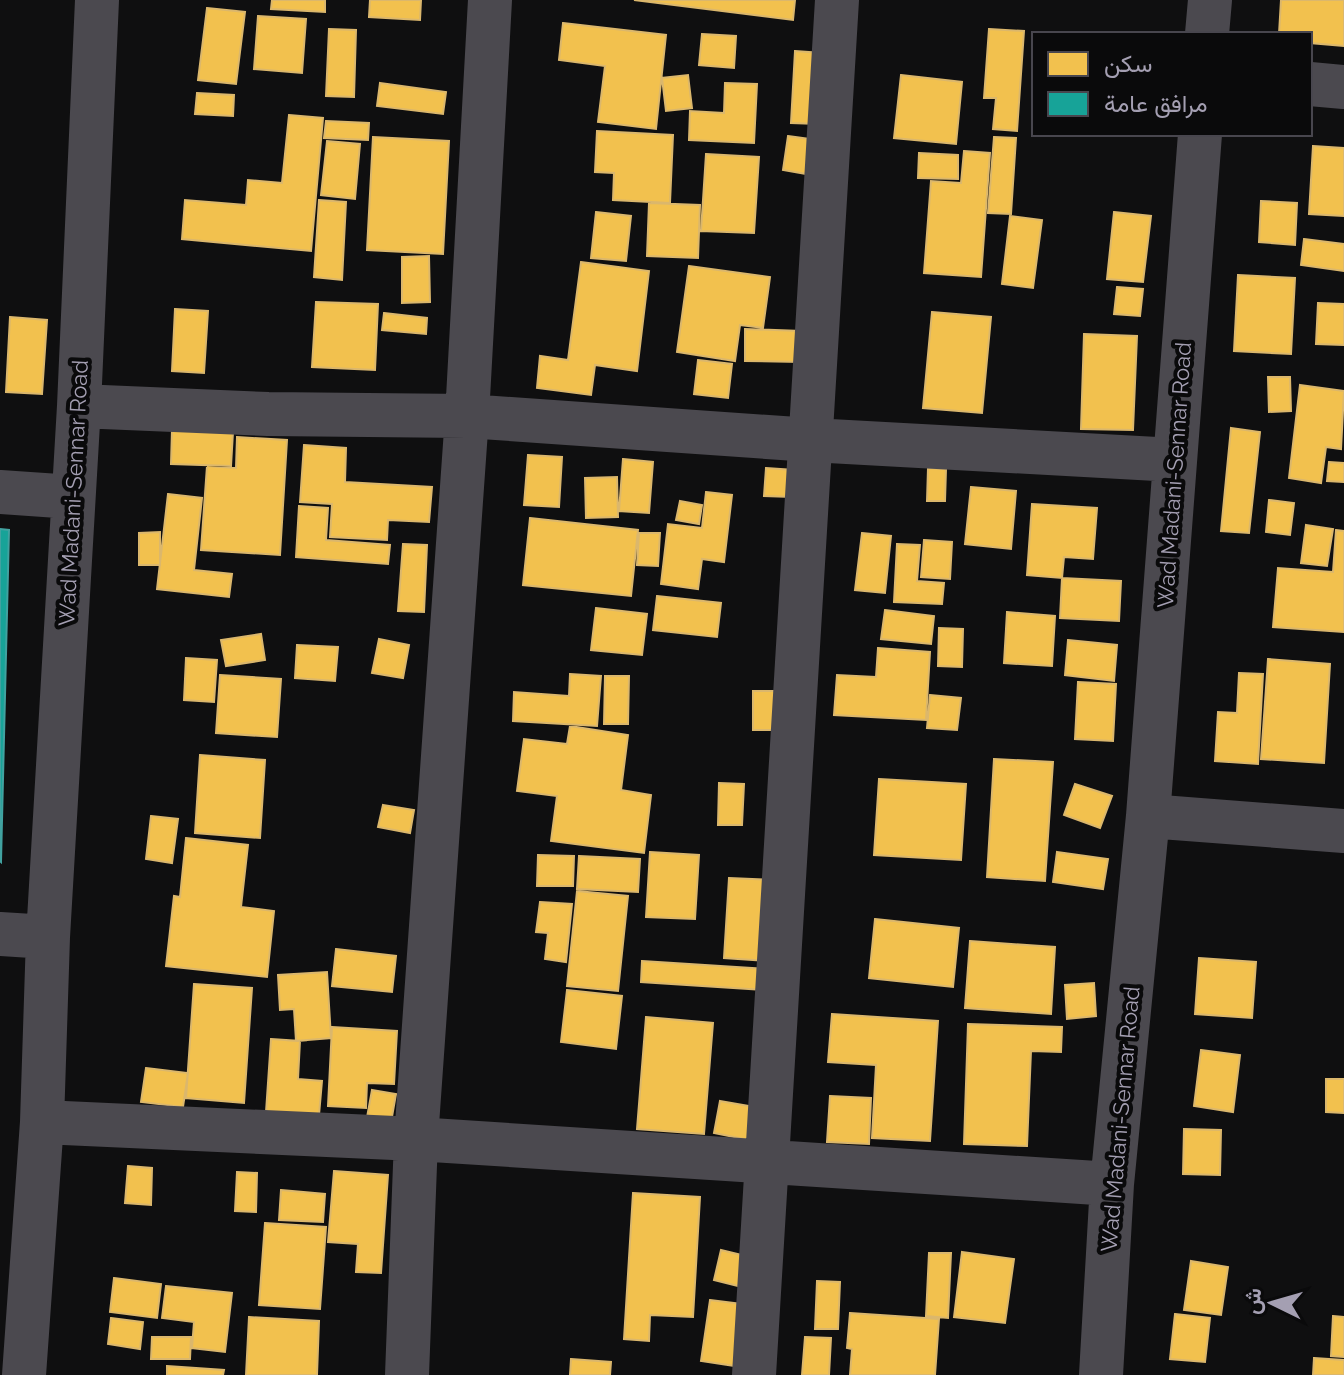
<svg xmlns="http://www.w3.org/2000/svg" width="1344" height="1375" font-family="Raleway,Vazirmatn,sans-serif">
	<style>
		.homes { fill: #f2c14e; stroke: #dbb76c; stroke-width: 2 }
		.public { fill: #17a398; stroke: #41a2a0; stroke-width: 2 }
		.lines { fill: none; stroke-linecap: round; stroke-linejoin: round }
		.minor { stroke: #4b494f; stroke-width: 44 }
		.labels { text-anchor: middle; stroke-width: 8; stroke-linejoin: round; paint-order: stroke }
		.street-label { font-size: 22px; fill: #a49fb2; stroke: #0a0a0b }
	</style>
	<rect width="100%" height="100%" fill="#0f0f10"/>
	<!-- homes -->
	<path class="homes" d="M272,0h53v12l-54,-3z
		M370,0h51l-1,20 -51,-3z
		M634,0h161l-2,20z
		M1281,0h63v46l-34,-3v-9h-31z
		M207,8l38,4 -9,72 -38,-4z
		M258,16l48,3 -4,54 -48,-4z
		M563,23l103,12 -10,94 -58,-7 7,-56 -46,-6z
		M329,29l27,1 -2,67 -28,-1z
		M989,29l35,2 -7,100 -24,-2 3,-31h-12z
		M702,34l34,2 -2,32 -35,-3z
		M795,51l27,2 -4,71 -27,-1z
		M688,75l4,33 -26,3 -4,-33z
		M901,75l61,7 -6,62 -62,-6z
		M380,83l66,9 -3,22 -66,-8z
		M725,83l32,1 -3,59 -65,-3 1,-29 34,2z
		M197,93l37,2 -1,21 -38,-2z
		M289,115l34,3 -12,133 -129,-12 3,-39 61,5 2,-25 34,3z
		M326,121l43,2 -1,17 -44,-2z
		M597,131l76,4 -3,68 -57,-3 1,-27 -19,-1z
		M788,136l30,4 -6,35 -29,-5z
		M373,137l76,4 -6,113 -76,-4z
		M994,137l22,1 -5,76 -23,-1z
		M327,141l33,3 -5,55 -34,-4z
		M1313,146l31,2v68l-35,-2z
		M964,151l26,2 -9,124 -57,-4 7,-92 30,2z
		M919,153l39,2v24l-40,-1z
		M706,154l53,3 -5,76 -53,-2z
		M319,200l27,2 -4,78 -28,-3z
		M1261,201l36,2 -2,42 -36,-3z
		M649,203l51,2 -2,53 -51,-2z
		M596,212l35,4 -5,45 -35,-3z
		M1114,212l37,4 -8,66 -36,-3z
		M1010,216l32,4 -9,68 -31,-4z
		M1304,239l40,5v27l-43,-6z
		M429,256l1,46 -28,1v-46z
		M581,262l68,9 -12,100 -42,-6 -4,30 -54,-7 3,-32 28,4z
		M689,266l81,11 -7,51 -23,-3 -5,36 -58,-9z
		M1238,275l57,3 -4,76 -57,-3z
		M1117,287l26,2 -3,27 -26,-2z
		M316,302l62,2 -3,66 -63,-3z
		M1318,303l26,1v41l-28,-1z
		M175,309l33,2 -4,62 -32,-2z
		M932,312l59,5 -9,96 -59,-5z
		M384,313l43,5 -1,16 -44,-4z
		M10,317l37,3 -5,74 -36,-2z
		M745,329l56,2v31l-56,-1z
		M1084,334l53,2 -4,94 -52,-1z
		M698,360l34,4 -4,34 -34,-4z
		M1268,377h22l1,34 -22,1z
		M1300,385l44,6 -3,58 -15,-2 -5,36 -32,-5z
		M1231,428l29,4 -11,101 -28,-2z
		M172,430l61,2 -2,34 -60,-2z
		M237,437l50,3 -7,115 -79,-5 6,-84 29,2z
		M304,445l42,3 -1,34 87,5 -3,35 -41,-2 -1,20 -57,-3 2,-33 -32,-2z
		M528,455l34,2 -3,50 -35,-2z
		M623,459l30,3 -4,51 -30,-2z
		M1329,462l15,1v19l-17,-1z
		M766,468l28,2 -2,27 -28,-1z
		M928,468l18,1 -1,32h-18z
		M617,477l1,40 -32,1 -1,-40z
		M971,487l45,4 -5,58 -46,-5z
		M706,492l26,3 -8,67 -22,-3 -4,30 -37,-5 7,-60 34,4z
		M168,494l34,4 -8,72 38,4 -3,23 -72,-8z
		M1269,500l25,3 -4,32 -24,-3z
		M680,501l22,4 -3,19 -23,-4z
		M1032,504l65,4 -4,51 -29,-2 -2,21 -35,-3z
		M299,506l29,2 -2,32 64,5 -2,19 -92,-7z
		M530,518l108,12 -7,66 -108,-11z
		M1306,525l27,4 -6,37 -26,-3z
		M1336,530l8,1v101l-71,-5 5,-59 55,4z
		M160,532v33h-21v-32z
		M639,533h21l-2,33 -21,-1z
		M862,533l29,3 -6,57 -30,-3z
		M924,540l28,2 -2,37 -29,-2z
		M403,544l24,1 -3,67 -26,-1z
		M897,544l23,1 -3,36 27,2 -2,21 -48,-2z
		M1062,578l59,3 -2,40 -59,-3z
		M657,596l64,7 -4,34 -64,-7z
		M596,608l51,6 -5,41 -51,-5z
		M885,610l49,6 -3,28 -50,-5z
		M1007,612l48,4 -3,50 -48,-3z
		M939,628l24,1 -1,38 -24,-1z
		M261,634l4,26 -39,6 -5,-26z
		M379,639l30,6 -6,33 -31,-5z
		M1068,640l49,5 -3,36 -49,-6z
		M297,645l41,2 -3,34 -40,-3z
		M878,648l52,4 -4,68 -92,-5 3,-40 39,2z
		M186,658l31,2 -3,42 -30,-2z
		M1268,659l62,5 -6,99 -63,-4z
		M1239,673l24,1 -5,90 -43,-3 3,-49 19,1z
		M570,674l31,2 -4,50 -84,-5 1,-29 55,4z
		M220,675l61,4 -4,58 -61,-4z
		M605,676h24l-1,48h-24z
		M1078,682l38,2 -3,57 -38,-2z
		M753,691h29v39h-29z
		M930,695l31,3 -4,32 -30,-2z
		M570,726l58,9 -7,55 30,5 -7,58 -93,-12 6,-45 -40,-5 7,-52 43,5z
		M200,755l65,5 -5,78 -65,-5z
		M994,759l59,3 -8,119 -58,-4z
		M879,779l87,5 -5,76 -87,-5z
		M719,783l25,1 -2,41h-24z
		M1075,784l37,12 -12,32 -36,-13z
		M383,805l31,5 -4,23 -32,-6z
		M151,816l27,3 -6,44 -26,-4z
		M186,838l62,7 -7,62 33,4 -7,66 -101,-11 8,-70 6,1z
		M650,852l49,3 -4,64 -49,-2z
		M1057,852l51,7 -5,30 -50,-7z
		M538,855l36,1 -1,30h-36z
		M579,856l61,3 -2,33 -61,-3z
		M729,878l44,2 -5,81 -44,-3z
		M577,891l51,5 -10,95 -51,-5z
		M540,902l32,2 -6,58 -21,-3 3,-26 -12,-1z
		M875,919l84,9 -6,59 -84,-9z
		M970,941l85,6 -4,67 -86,-6z
		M336,949l60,7 -4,36 -60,-6z
		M1199,958l57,4 -4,56 -57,-4z
		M642,961l125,8 -2,21 -124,-8z
		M327,972l4,66 -35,3 -2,-32 -14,1 -2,-35z
		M1094,983l2,33 -29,3 -2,-34z
		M194,984l58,4 -8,115 -58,-5z
		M567,990l55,6 -6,53 -55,-7z
		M832,1014l106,7 -8,120 -58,-3 4,-73 -48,-3z
		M646,1017l67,6 -9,111 -67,-5z
		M968,1024l94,3 -1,25 -30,-1 -4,95 -63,-2z
		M332,1027l65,4 -3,53 -27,-1 -1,25 -38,-2z
		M271,1039l29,2 -2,38 24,2 -3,34 -53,-3z
		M1201,1050l39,5 -7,57 -39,-6z
		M146,1068l42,5 -5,34 -42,-5z
		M1326,1079h18v34l-18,-1z
		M372,1090l24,4 -6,34 -24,-5z
		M830,1096l41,2 -2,46 -42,-2z
		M720,1101l35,6 -6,33 -35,-7z
		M1184,1129l37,1 -1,45 -37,-1z
		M128,1166l24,2 -1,37 -26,-2z
		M334,1171l54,4 -7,98 -25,-1 2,-28 -30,-2z
		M237,1172l20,1 -1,39 -21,-1z
		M281,1190l44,4 -2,28 -44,-2z
		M633,1193l67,4 -7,120 -43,-2 -1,26 -25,-2z
		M265,1223l61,4 -6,82 -61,-4z
		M721,1250l33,8 -8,30 -32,-8z
		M962,1252l52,7 -9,64 -51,-6z
		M929,1253h22l-3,65 -22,-2z
		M1191,1261l37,6 -7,48 -37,-5z
		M114,1278l47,6 -4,34 -47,-6z
		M817,1281l23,1 -2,47h-23z
		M166,1286l66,7 -7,59 -33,-4 2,-26 -32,-4z
		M710,1300l33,4 -8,62 -34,-5z
		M850,1313l89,6 -4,56h-85l2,-26 -5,-1z
		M1175,1314l35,4 -5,44 -35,-3z
		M1333,1316l11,1v40l-13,-1z
		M249,1317l70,4 -2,54h-71z
		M111,1318l32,4 -3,27 -32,-5z
		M152,1337h39l-1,22h-39z
		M805,1337l26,1 -2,37h-27z
		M1314,1358l30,2v15h-31z
		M571,1359l40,3 -1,13h-40z
		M167,1366l57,4 -1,5h-56z"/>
	<!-- public -->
	<path class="public" d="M0,529l9,1 -8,332 -1,-1z"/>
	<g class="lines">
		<!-- minor -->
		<path class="minor" d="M1207,34l3,-34
			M1310,84l34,3
			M79,406l189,8 199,2 344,24 364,20
			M0,492l73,5
			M1148,816l196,15
			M0,934l48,3
			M42,1122l374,17 696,45
			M24,1375l18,-253 6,-185 31,-531 18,-406
			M407,1375l9,-236 51,-723 23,-416
			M754,1375l83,-1375
			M1101,1375l11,-191 36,-368 52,-682"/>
	</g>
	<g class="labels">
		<!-- street labels -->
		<g class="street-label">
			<text transform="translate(1174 475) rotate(-86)" y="8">Wad Madani-Sennar Road</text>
			<text transform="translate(73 493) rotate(-87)" y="8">Wad Madani-Sennar Road</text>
			<text transform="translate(1120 1119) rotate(-85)" y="8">Wad Madani-Sennar Road</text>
		</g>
	</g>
	<!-- legend -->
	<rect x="1032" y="32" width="280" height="104" fill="#0a0a0b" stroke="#48464e" stroke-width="2"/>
	<rect x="1048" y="52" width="40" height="24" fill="#f2c14e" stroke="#48464e" stroke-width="2"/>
	<text x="1104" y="72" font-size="24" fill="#a49fb2">سكن</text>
	<rect x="1048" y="92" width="40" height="24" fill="#17a398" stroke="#48464e" stroke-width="2"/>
	<text x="1104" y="112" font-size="24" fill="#a49fb2">مرافق عامة</text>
	<!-- north arrow -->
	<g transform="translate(1272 1303) rotate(275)" stroke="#0a0a0b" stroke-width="6" paint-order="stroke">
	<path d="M0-6L14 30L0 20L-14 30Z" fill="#a49fb2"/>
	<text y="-12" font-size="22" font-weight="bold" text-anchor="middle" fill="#a49fb2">ش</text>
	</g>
</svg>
